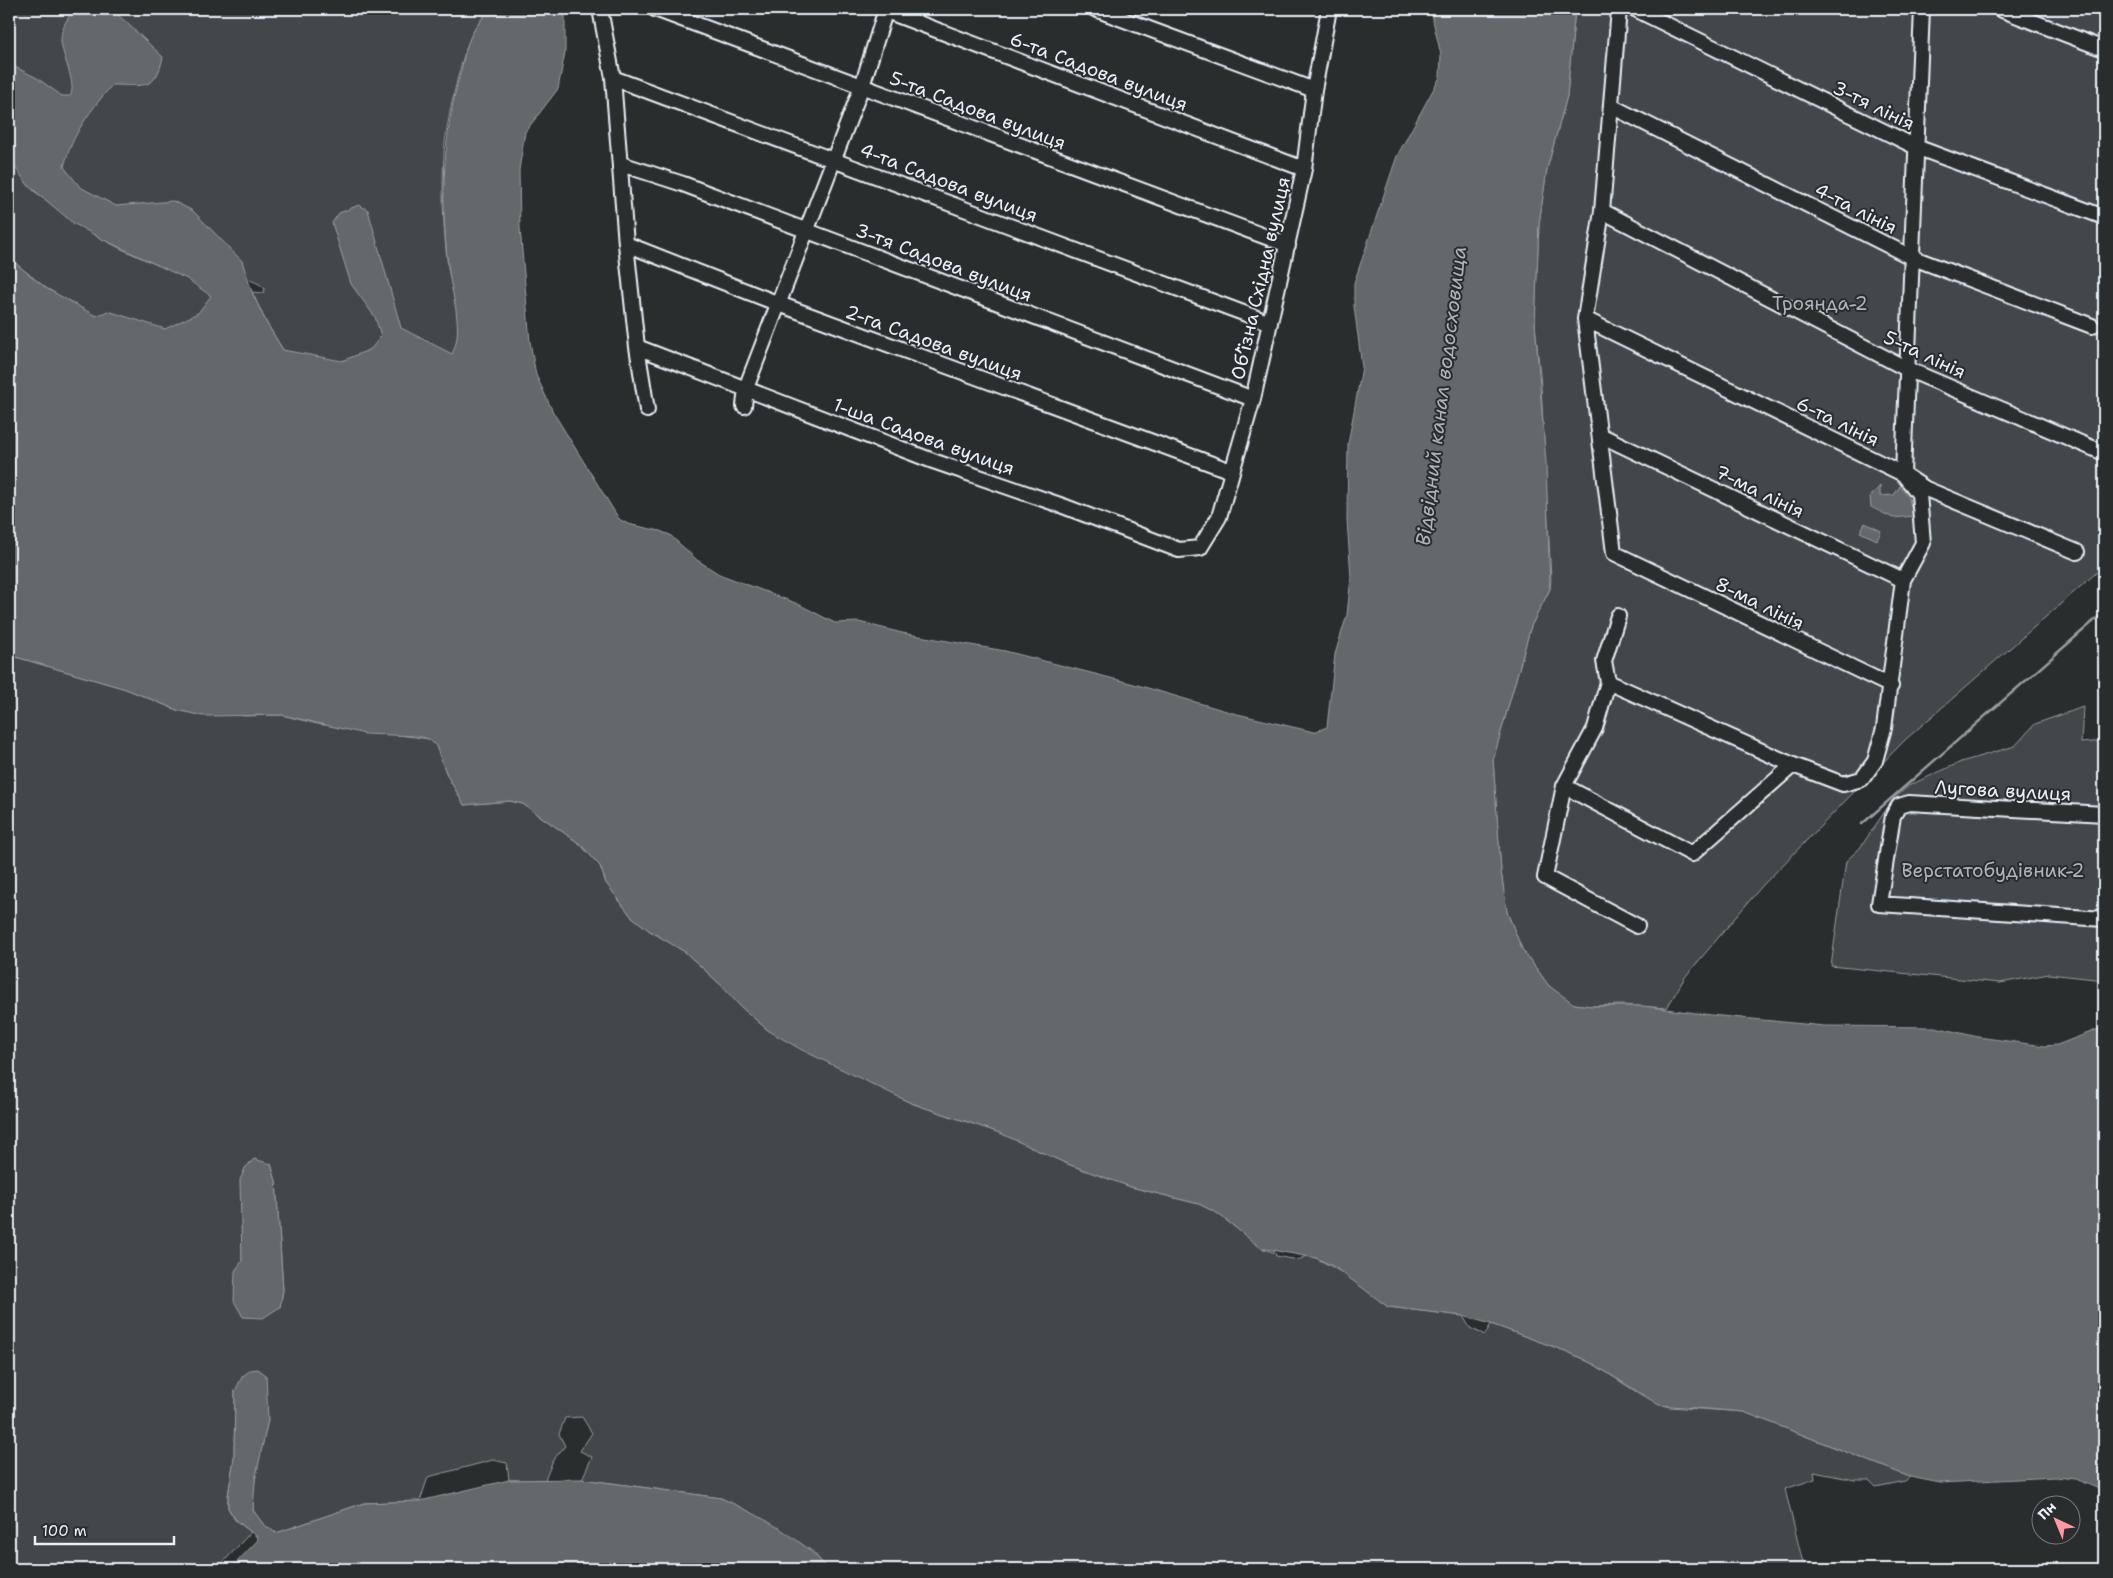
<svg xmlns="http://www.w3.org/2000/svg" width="2113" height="1578" font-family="'Shantell Sans',sans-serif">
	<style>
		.green { fill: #424648; stroke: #959ca0; fill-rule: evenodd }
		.water { fill: #63686b; stroke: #989fa3 }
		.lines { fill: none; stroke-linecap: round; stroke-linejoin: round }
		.stream { stroke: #989fa3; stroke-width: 2.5 }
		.minor-casing { stroke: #e8f1f8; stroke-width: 18 }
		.minor { stroke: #2a2d2e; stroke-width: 14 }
		.labels { text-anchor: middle; stroke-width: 4; stroke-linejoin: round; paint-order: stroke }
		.street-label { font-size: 19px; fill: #e8f1f8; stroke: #2a2d2e }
		.park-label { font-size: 19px; fill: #aeb5ba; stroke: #2a2d2e }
		.water-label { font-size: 20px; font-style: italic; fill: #acb3b9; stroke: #2a2d2e }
	</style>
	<rect width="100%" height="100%" fill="#2a2d2e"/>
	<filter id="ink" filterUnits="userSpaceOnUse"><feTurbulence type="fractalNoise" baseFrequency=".02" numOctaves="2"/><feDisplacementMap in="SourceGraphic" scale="10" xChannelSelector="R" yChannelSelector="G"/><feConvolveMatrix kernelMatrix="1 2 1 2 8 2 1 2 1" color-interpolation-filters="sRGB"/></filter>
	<g filter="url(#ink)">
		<!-- green -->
		<path class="green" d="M9,9h480c-5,8 -13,16 -17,25 -12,25 -26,90 -28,118 -2,37 -1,78 4,115 4,24 13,51 9,75 -1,11 -8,22 -18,28 -19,2 -28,-29 -37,-41 -7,-8 -17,-13 -21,-23 -8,-15 0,-39 -12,-52l-3,10c6,14 13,14 3,31l11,24 43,52c-14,3 -19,-5 -34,6l-4,37c-29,25 -61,17 -88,-3 -7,-5 -17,-11 -21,-18 -3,-5 -5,-13 -7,-18l14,-25 -17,-28 -14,-30 11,1 2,-4c-5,-6 -11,-7 -17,-10 -14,-8 -25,-23 -40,-29 -10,-3 -20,2 -30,1 -42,-5 -163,-63 -151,-116 1,-5 7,-11 11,-15 32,-11 51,2 46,-44 -1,-11 -1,-22 -7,-30 -13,16 8,43 0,55 -14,20 -49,-6 -61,18 -4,8 -1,18 0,27 2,13 4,28 12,39 4,6 12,10 18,15 29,24 58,42 93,57 8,3 16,8 25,10 19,5 41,1 59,13 15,10 19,69 18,87l-5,6h-9l-46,-16 -27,-14 -34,-11 -74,-44 -37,-30z
			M1575,9h529v557l-199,174 -143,146 -77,91 -18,31 -45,-3 -30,1 -18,-2 -10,-6 -15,-12 -27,-37 -15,-37 -6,-41 -8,-111 38,-134 19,-37 1,-10 -10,-194 -6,-61 4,-100 8,-55 20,-73z
			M9,655l117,34 51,21 69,6 36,-1 35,9 112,15 7,7 11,29 17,30 46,-4 13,3 57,40 20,22 6,17 25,33 19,15 35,21 36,33 20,22 28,24 142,72 89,30 65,30 66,24 68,17 18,9 44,35 14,5 1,3 22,4 9,-4 9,2 32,18 40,31 75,9 7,12 15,7 6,-11 77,28 27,13 46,30 28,12 75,5 166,65 -5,4 -29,6 -7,-7h-14l-41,-8 1,7 -30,10 18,74 6,6h-981l-16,-18 -35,-23 -56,-30 -139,-19 10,-22 -12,-6 12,-18 -10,-16 -17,1 -6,16 6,12 -12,14 -8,20h-36l-2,-17 -14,-3 -65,17 -8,24 -56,2 -87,30c-9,-5 -18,-11 -23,-21 -6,-13 10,-75 14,-92l-33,-29 -1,67 -6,38v12l7,12 16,12 -34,37h-208zM271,1164l5,17 7,109 -3,17 -45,-36 7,-9 -1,-63z
			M2083,707l-2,36 23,-2v239l-55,-6 -49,9 -169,-17 15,-105 14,-13 34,-50 16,-13 51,-23 54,-16 20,-22z"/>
		<!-- water -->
		<path class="water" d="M74,9h38l51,48c-7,35 -21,28 -51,28 -22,26 -40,49 -48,82l16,20 36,19 57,-5 20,10 49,50 10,31 14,30 17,28 59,11 29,-12 10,-13 -6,-19 -24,-33 -19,-61 7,-10 20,-8 9,5 33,118 51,26c13,-26 -1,-60 -4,-89 -8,-66 -5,-131 13,-195 3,-12 5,-25 11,-36 4,-9 12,-17 17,-25h76v43l-7,37 -33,43 -6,38 1,58 10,114 6,33 17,37 66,107 9,5 32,7 10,4 27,25 22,14 79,30 37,19 24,-1 43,11 103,18 129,33 99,29 81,19 13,-5 8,-73 12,-39 4,-38 -4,-57 1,-76 14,-77 -8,-61v-23l43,-127 43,-79 1,-22 -9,-39 1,-7h142l-8,87 -20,73 -8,55 -4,100 11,139 4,126 -19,37 -38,134 8,111 6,41 15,37 27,37 25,18 18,2h51l68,9 113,11 111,1 43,10 66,9 13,-1 47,-18v464l-29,-12 -19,-2 -116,6 -30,-6 -166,-65 -85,-7 -64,-40 -27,-13 -77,-28 -28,-8 -75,-9 -55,-41 -17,-8 -55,-10 -44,-35 -18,-9 -68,-17 -66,-24 -65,-30 -89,-30 -109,-53 -33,-19 -28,-24 -20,-22 -36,-33 -35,-21 -19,-15 -25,-33 -6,-17 -20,-22 -57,-40 -13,-3 -46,4 -17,-30 -11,-29 -7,-7 -12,-3 -52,-2 -83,-19 -79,1 -26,-6 -51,-21 -117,-34v-397l37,30 50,28 12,-5 57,18 33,-16 13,-17 -24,-17 -87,-41 -27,-15 -45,-38 -19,-26v-95l28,14 25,18h8c8,-12 -10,-43 -9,-58 1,-12 7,-20 13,-29z
			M1880,486v10l14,-1 6,-9 9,12 4,18 -20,2 -22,-11 -1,-10z
			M1865,523l16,8 -4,9 -17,-8z
			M254,1159l17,5 5,17 7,109 -3,17 -17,11 -20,-1 -9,-16 1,-30 7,-10 -2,-81 5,-12z
			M258,1369l8,6 2,45 -13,61 -2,29 11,15 12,8 88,-30 56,-2 89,-21 73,-1 139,19c38,17 80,39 107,71h-598l28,-29 -2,-4 -20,-16 -8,-12v-12l6,-38 1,-67 7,-14 8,-7z"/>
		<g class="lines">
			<!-- stream -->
			<path class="stream" d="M1862,824l242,-212"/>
			<defs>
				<path id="minor" d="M600,9l13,69 13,166 11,103 10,63
					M655,9l633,236
					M881,9l423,160
					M1095,9l219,81
					M1619,9l-17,202 -17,108 29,234 277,133
					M1635,9l281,138 188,70
					M2000,9l104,40
					M613,78l657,245
					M1611,106l300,151 181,69
					M621,164l62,20 570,215
					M1602,211l305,158 197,84
					M626,244l153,60 452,167
					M1585,319l318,155 23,15 151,63
					M637,347l296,114 130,45 116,44 21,-2 19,-31 34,-118 51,-230 10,-79 15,-81
					M744,406l2,-18 116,-302 24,-77
					M1600,435l303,145
					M1618,616l-14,45 4,21 -13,46 -31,58 -19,91 92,49
					M1608,682l185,83 50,19 19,-5 13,-18 9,-33 19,-148 20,-37 -4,-49 -16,-20 19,-465
					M1564,786l128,68 101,-89
					M2104,814l-195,-11 -10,3 -6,10 -14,88 225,15"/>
			</defs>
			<!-- minor casing -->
			<use href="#minor" class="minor-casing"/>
			<!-- minor -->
			<use href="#minor" class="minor"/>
		</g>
	</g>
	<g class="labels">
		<!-- street labels -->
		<g class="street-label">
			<text transform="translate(1099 71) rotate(21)" y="7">6-та Садова вулиця</text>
			<text transform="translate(1874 105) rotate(26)" y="7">3-тя лінія</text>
			<text transform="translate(978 110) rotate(21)" y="7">5-та Садова вулиця</text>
			<text transform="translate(949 182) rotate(21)" y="7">4-та Садова вулиця</text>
			<text transform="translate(1856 208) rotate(27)" y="7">4-та лінія</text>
			<text transform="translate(944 262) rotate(21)" y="7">3-тя Садова вулиця</text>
			<text transform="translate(1260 278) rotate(-77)" y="7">Обʼїзна Східна вулиця</text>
			<text transform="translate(934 342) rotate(20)" y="7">2-га Садова вулиця</text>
			<text transform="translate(1925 354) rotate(25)" y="7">5-та лінія</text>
			<text transform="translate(1838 421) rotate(26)" y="7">6-та лінія</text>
			<text transform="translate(924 436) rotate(20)" y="7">1-ша Садова вулиця</text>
			<text transform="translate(1760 491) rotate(26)" y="7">7-ма лінія</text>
			<text transform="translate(1760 603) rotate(26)" y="7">8-ма лінія</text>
			<text transform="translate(2003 790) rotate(3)" y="7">Лугова вулиця</text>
		</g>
		<!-- park labels -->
		<g class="park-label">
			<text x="1820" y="310">Троянда-2</text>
			<text x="1993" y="877">Верстатобудівник-2</text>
		</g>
		<!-- water labels -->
		<g class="water-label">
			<text transform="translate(1441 396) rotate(-83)" y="7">Відвідний канал водосховища</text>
		</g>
	</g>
	<!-- margin -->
	<rect width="2113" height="1578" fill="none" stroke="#2a2d2e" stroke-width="30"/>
	<rect x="15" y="15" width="2083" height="1548" fill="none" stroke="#e8f1f8" stroke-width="2" filter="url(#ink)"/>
	<!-- north arrow -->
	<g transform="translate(2056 1520) rotate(316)"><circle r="24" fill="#2a2d2e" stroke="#767b7f"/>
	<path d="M0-4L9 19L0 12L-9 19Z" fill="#ff9aa2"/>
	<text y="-8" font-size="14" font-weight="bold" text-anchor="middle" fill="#e8f1f8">Пн</text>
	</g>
	<!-- scale -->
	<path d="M35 1536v8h139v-8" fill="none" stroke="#e8f1f8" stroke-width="2.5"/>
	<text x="42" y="1536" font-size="15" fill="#e8f1f8" stroke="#2a2d2e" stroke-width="4" paint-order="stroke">100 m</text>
</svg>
